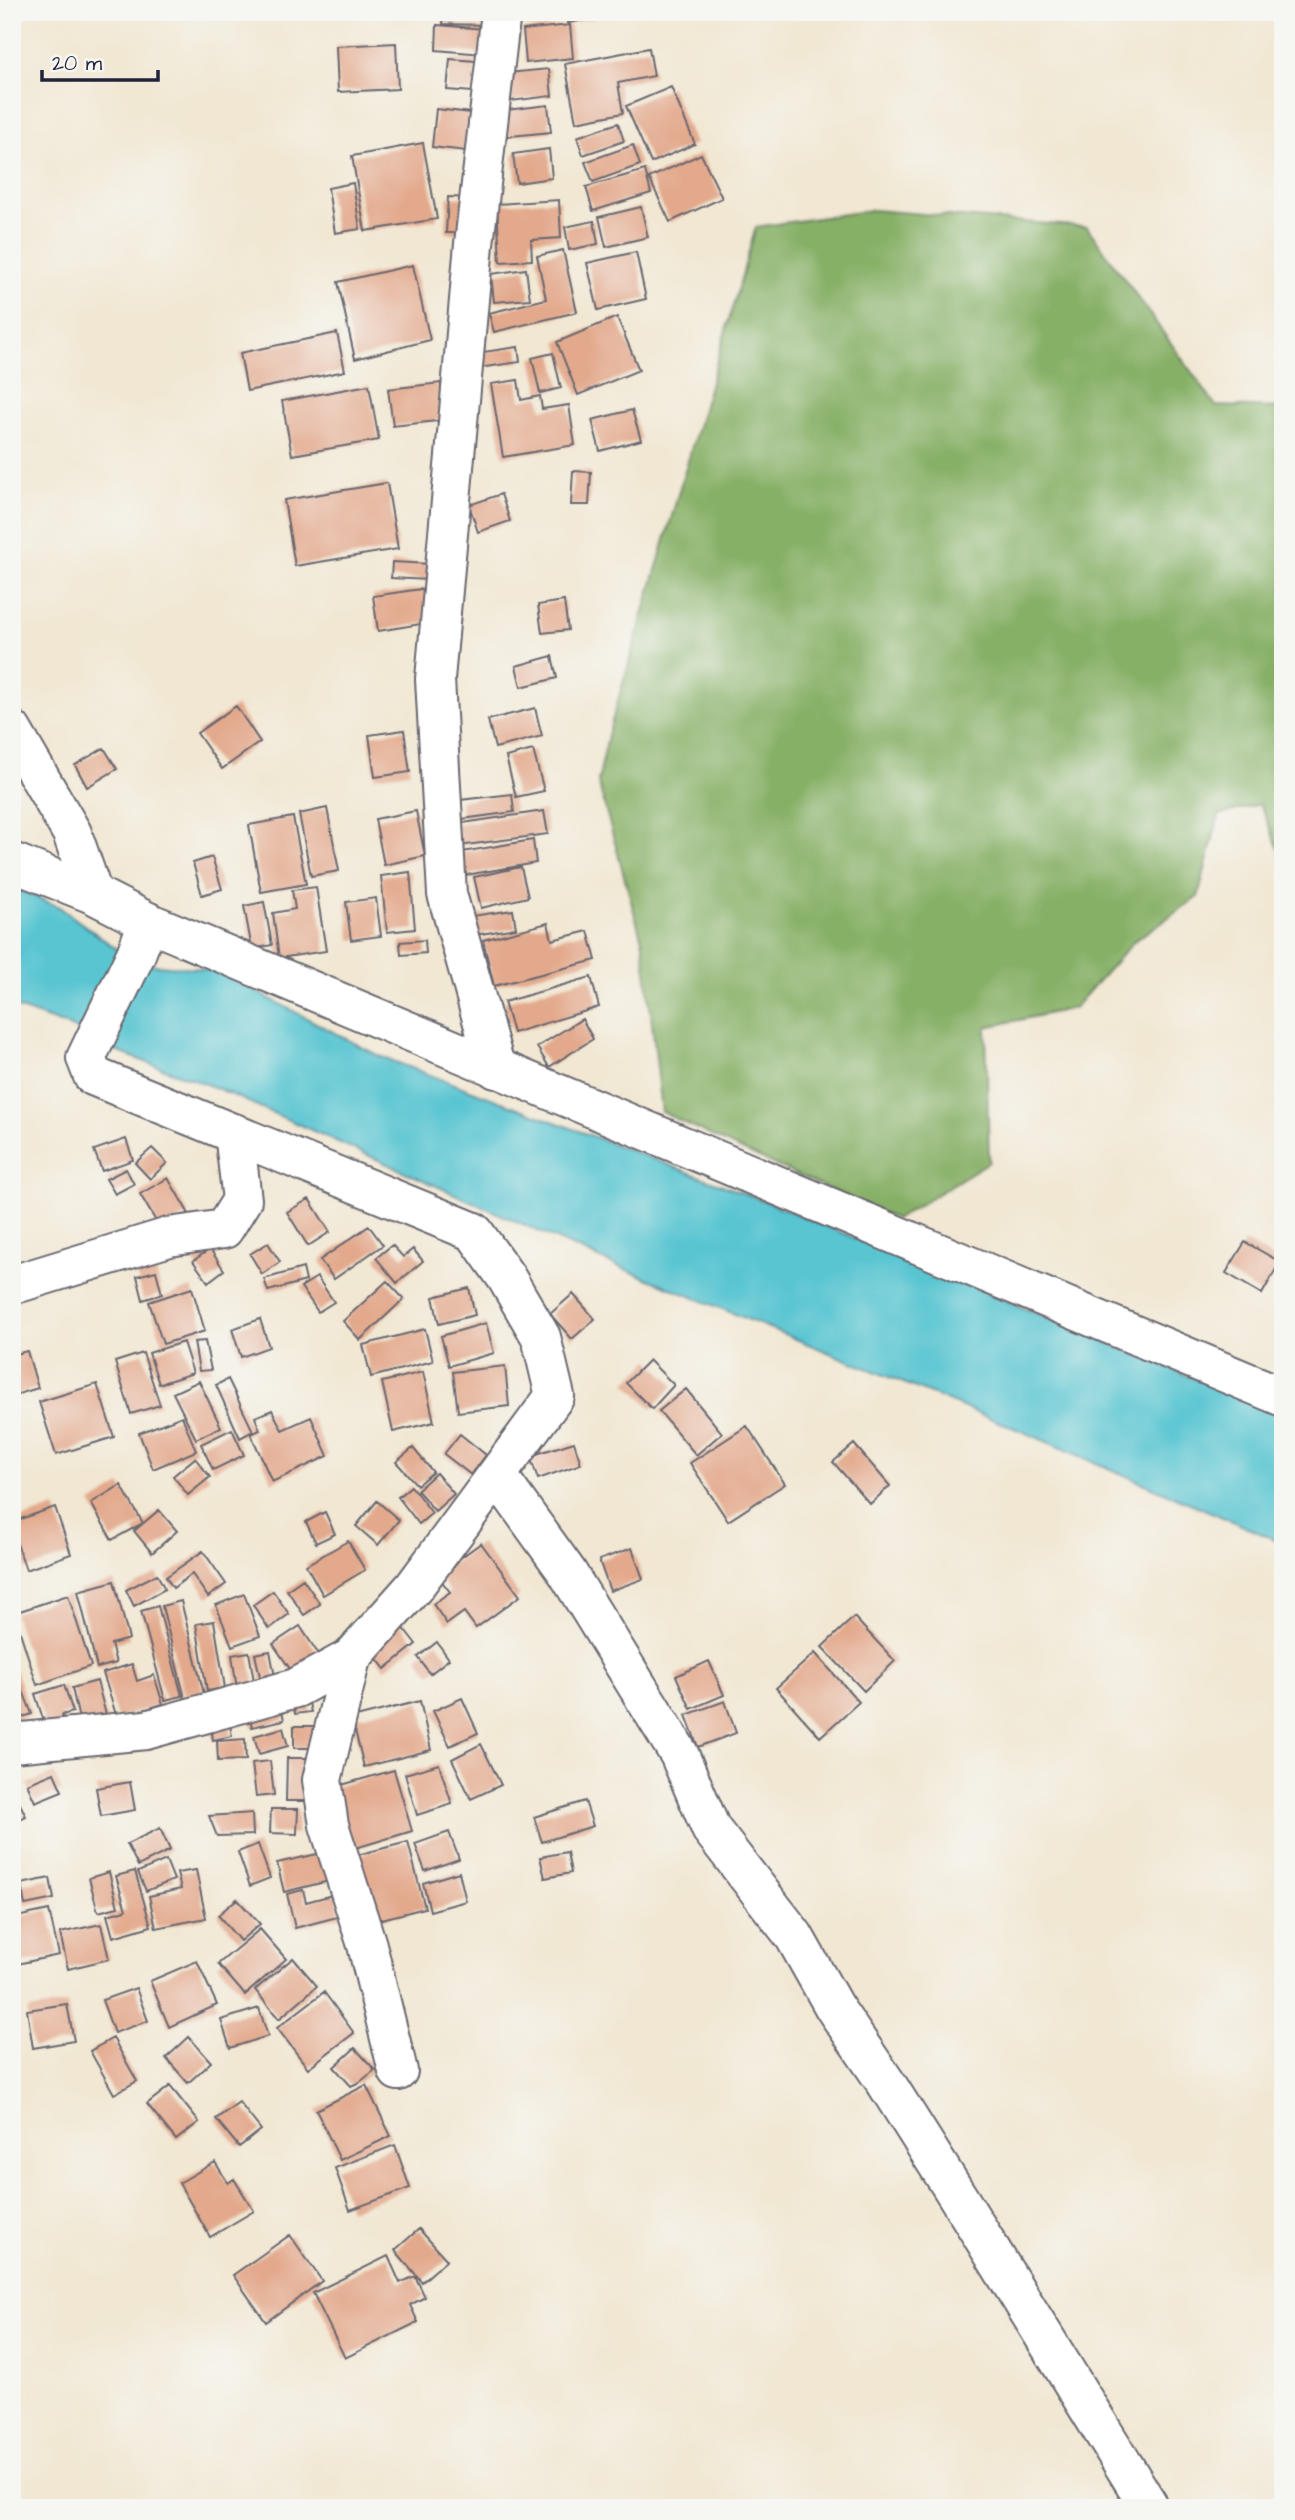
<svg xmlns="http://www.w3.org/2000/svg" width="1295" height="2520" font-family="'Architects Daughter',sans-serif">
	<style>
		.forest { fill: #86b066; stroke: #546950; stroke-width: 2 }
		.water { fill: #59c5d1; stroke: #3e7486; stroke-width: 2 }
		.building { fill: #e3a98c }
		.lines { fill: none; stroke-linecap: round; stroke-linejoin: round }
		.minor-casing { stroke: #6a6770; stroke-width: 42 }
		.major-casing { stroke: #6a6770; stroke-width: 42 }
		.minor { stroke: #fff; stroke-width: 38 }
		.major { stroke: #fff; stroke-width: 38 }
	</style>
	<rect width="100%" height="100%" fill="#f6f6f2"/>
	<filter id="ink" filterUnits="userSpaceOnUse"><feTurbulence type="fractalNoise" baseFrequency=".0143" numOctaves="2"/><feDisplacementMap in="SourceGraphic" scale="14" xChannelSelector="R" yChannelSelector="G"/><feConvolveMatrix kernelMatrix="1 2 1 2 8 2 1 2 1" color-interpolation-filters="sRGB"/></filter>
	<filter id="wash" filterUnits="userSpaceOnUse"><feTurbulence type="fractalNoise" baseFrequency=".00686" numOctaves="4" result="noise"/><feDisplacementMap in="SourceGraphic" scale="28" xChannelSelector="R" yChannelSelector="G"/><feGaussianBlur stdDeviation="1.57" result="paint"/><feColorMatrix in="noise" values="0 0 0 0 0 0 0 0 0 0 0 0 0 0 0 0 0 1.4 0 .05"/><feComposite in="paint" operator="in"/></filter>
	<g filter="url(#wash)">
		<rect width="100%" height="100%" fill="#f1e7d2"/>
		<!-- forest -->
		<path class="forest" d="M873,210l214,17 129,179 67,2v451l-23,-55 -41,11 -21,82 -64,44 -60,67 -88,19 3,135 -93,57 -157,-70 -77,-37 -19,-168 -45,-162 10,-47 148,-508z"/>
		<!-- water -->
		<path class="water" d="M12,887l47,20 77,56 79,7 162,85 393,148 513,212v128l-252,-108 -419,-171 -393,-175 -103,-38 -45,-24 -59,-21z"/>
		<g id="blocks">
			<!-- building -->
			<path class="building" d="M443,12h43v13l-43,-1z
				M513,12h30v1l-28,8z
				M566,12h29l1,6 -28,5z
				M437,25l48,4 -2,25 -47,-4z
				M570,25l3,33 -47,5 -3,-33z
				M396,43l2,46 -60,3 -2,-46z
				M649,48l5,28 -36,7 5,30 -47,9 -11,-58z
				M450,59l26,2 -3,31 -26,-2z
				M549,69l3,27 -41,5 -3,-28z
				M671,87l24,57 -44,19 -25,-57z
				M548,105l3,27 -50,5 -4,-26z
				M436,109l35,4 -5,38 -34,-4z
				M618,123l6,18 -41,14 -6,-18z
				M423,143l14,76 -72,12 -13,-75z
				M633,145l7,20 -47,17 -8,-20z
				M549,149l3,29 -35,5 -4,-29z
				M701,154l21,44 -52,24 -21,-44z
				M645,170l6,23 -58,18 -7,-24z
				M353,183l7,46 -25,4 -7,-45z
				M448,197l24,1 -2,35h-24z
				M559,200l2,38 -30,2 1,20 -32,2 -3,-58z
				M641,207l7,30 -42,10 -7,-30z
				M594,221l4,23 -29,6 -4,-23z
				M563,250l14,62 -83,20 -5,-19 57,-14 -9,-43z
				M636,252l10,47 -48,11 -11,-47z
				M413,265l17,75 -75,19 -17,-77z
				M526,269l4,30 -36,3 -3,-28z
				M617,317l22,53 -61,25 -21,-53z
				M337,333l8,38 -98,20 -7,-38z
				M518,347l2,15 -42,6 -2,-15z
				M553,353l8,35 -21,5 -8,-35z
				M518,380l3,20 19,-4 2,13 27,-4 6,40 -72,12 -12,-73z
				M441,383l4,37 -52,6 -5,-37z
				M369,385l10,55 -87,15 -10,-54z
				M632,410l9,30 -41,11 -8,-31z
				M573,471l18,1 -2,33h-18z
				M387,483l11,66 -103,17 -11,-66z
				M501,494l9,27 -32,11 -9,-27z
				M392,562l38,2 -1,16 -38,-2z
				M428,588l5,34 -55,9 -5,-35z
				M564,601l4,29 -26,3 -4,-28z
				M552,656l5,22 -36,9 -5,-21z
				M236,706l24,36 -38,27 -25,-36z
				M535,708l7,28 -47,12 -7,-28z
				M404,730l6,42 -35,5 -6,-42z
				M104,748l13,21 -30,18 -12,-22z
				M533,750l11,41 -28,6 -10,-40z
				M512,794l2,18 -52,7 -2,-19z
				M327,808l12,63 -28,5 -12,-62z
				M416,811l9,45 -41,9 -9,-46z
				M544,811l4,23 -89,12 -3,-22z
				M293,817l13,67 -45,8 -12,-67z
				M533,840l3,23 -76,13 -4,-23z
				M212,857l10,32 -20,6 -9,-32z
				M521,867l7,30 -47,11 -7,-31z
				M410,872l5,57 -28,3 -6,-56z
				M316,887l10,64 -47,7 -6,-45 22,-4 -3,-19z
				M376,898l5,38 -30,4 -5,-38z
				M264,902l8,43 -20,4 -8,-43z
				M513,910l3,18 -41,7 -3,-19z
				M548,923l4,17 36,-9 8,29 -102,26 -11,-46z
				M425,940l1,13 -25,2 -1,-13z
				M591,977l8,30 -86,26 -9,-31z
				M582,1019l11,20 -44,28 -12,-20z
				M126,1139l7,21 -31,11 -8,-21z
				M152,1148l15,15 -17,16 -15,-16z
				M126,1169l8,15 -19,10 -9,-15z
				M168,1178l21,36 -28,16 -21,-36z
				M309,1199l21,33 -22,14 -21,-34z
				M369,1226l14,19 -49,34 -14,-19z
				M1245,1242l35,20 -18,32 -36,-21z
				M268,1243l12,19 -18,12 -12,-20z
				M392,1245l11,12 10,-8 10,12 -26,22 -21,-25z
				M210,1249l14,21 -16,12 -15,-21z
				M303,1268l3,13 -38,10 -4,-12z
				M156,1271l6,23 -19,6 -6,-24z
				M317,1277l17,25 -16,10 -17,-25z
				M387,1281l17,18 -44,41 -17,-19z
				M192,1288l13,43 -42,13 -14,-42z
				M469,1288l6,27 -36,9 -6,-27z
				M573,1294l22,25 -23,20 -22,-25z
				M260,1319l9,28 -28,10 -9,-28z
				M486,1323l8,30 -45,13 -8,-30z
				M425,1329l8,32 -62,16 -8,-32z
				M205,1341l6,29 -12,1 -5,-29z
				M183,1342l10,31 -34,11 -10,-31z
				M27,1351l11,37 -26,8v-41z
				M143,1353l17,52 -29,9 -16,-52z
				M649,1360l25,25 -22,24 -26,-26z
				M505,1366l4,40 -51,6 -5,-40z
				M423,1372l11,50 -41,10 -11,-50z
				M228,1379l25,52 -13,7 -24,-53z
				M199,1381l22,46 -25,12 -23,-46z
				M97,1384l17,53 -58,18 -17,-53z
				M686,1389l36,44 -26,22 -37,-44z
				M272,1410l10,20 29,-13 17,39 -56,26 -21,-48 9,-4 -5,-13z
				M182,1416l14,35 -43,18 -14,-36z
				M747,1426l38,58 -57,37 -38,-58z
				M232,1429l12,26 -31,15 -12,-26z
				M460,1434l26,21 -15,20 -27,-21z
				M574,1442l7,22 -43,15 -8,-23z
				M854,1444l36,42 -20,18 -37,-42z
				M413,1448l20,24 -16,13 -21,-23z
				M195,1458l15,19 -22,18 -15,-19z
				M436,1473l18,21 -19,17 -18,-21z
				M121,1485l22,38 -31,17 -21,-37z
				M411,1486l21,27 -13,11 -21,-27z
				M377,1501l22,19 -21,25 -22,-19z
				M55,1507l16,47 -45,16 -14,-41v-7z
				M159,1510l18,21 -25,22 -18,-22z
				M325,1512l10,22 -19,9 -10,-21z
				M348,1541l17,29 -42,25 -17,-30z
				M481,1543l39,53 -44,32 -12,-16 -17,12 -14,-20 17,-12 -13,-17z
				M632,1548l11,31 -33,12 -11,-31z
				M203,1551l23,33 -18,13 -16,-23 -19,14 -7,-11z
				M157,1574l8,15 -31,17 -8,-16z
				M303,1579l17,25 -16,11 -17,-25z
				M114,1581l15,58 -18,5 5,19 -19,5 -19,-77z
				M273,1591l16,23 -20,15 -16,-24z
				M244,1594l16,42 -28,10 -16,-41z
				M68,1595l23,71 -54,19 -23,-72z
				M181,1601l23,93 -19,5 -23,-93z
				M158,1606l24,90 -17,4 -24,-89z
				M854,1617l41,44 -31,30 -42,-44z
				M214,1621l11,67 -18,3 -11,-67z
				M398,1621l18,23 -31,25 -18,-23z
				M300,1626l23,35 -26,18 -24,-35z
				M437,1642l12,17 -19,15 -12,-17z
				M270,1651l7,36 -14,3 -8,-36z
				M249,1652l7,41 -18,3 -6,-41z
				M815,1653l44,49 -39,35 -44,-49z
				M709,1661l15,34 -33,14 -15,-33z
				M12,1663l20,51 -20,7z
				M132,1664l5,17 17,-6 9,29 -46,14 -14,-45z
				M97,1681l12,45 -27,7 -10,-45z
				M64,1685l9,27 -11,3 4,13 -18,6 -13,-40z
				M462,1698l16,35 -28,13 -17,-35z
				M420,1701l11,49 -67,17 -12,-49z
				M725,1701l11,32 -38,14 -12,-32z
				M309,1703l2,9 -16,2 -1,-9z
				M281,1706l3,14 -32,7 -3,-14z
				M229,1720l3,16 -19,4 -3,-16z
				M294,1726h33v22h-33z
				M283,1728l5,18 -29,8 -5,-18z
				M245,1739l1,21 -28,1 -1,-20z
				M481,1744l20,41 -30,14 -19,-40z
				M287,1758h27v43h-28z
				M270,1761l4,34 -18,2 -4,-34z
				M439,1764l13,40 -35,11 -12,-41z
				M394,1770l18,61 -63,19 -18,-62z
				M54,1773l8,18 -27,11 -8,-18z
				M130,1782l5,28 -34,6 -5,-28z
				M12,1788l14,28 -14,7z
				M585,1801l8,25 -51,16 -8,-25z
				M271,1809h27l-1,25 -27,-1z
				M252,1813l1,22 -36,1 -8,-20z
				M160,1828l10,22 -32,16 -11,-22z
				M449,1832l10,27 -34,12 -10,-27z
				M408,1842l17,66 -55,14 -17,-66z
				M258,1844l12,34 -20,8 -12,-34z
				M567,1852l4,21 -26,5 -5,-21z
				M322,1853l7,28 -45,11 -7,-29z
				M166,1860l8,20 -28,11 -8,-19z
				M196,1870l10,48 -50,10 -7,-32 32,-7 -4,-16z
				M135,1871l16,55 -38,11 -6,-22 19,-5 -10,-34z
				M109,1872l9,35 -20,5 -9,-34z
				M459,1872l7,29 -36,10 -7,-28z
				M50,1878l4,21 -29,6 -4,-21z
				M303,1890l3,12 30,-8 5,22 -46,12 -8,-34z
				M237,1899l23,25 -20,17 -22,-26z
				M49,1910l10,45 -42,9 -5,-26v-20z
				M101,1924l8,35 -41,10 -8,-36z
				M260,1929l26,30 -41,36 -27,-31z
				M293,1958l24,28 -38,33 -24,-29z
				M197,1961l20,44 -48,22 -19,-46z
				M136,1988l12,33 -34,12 -12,-33z
				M324,1992l30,41 -46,35 -31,-40z
				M67,2004l7,37 -41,7 -6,-38z
				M259,2008l9,28 -38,12 -9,-28z
				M189,2037l22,25 -23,21 -22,-25z
				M113,2038l24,43 -23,13 -24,-43z
				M355,2048l20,22 -15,12 -9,4 -17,-19z
				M366,2085l25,51 -51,24 -24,-50z
				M170,2086l29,36 -23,18 -29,-36z
				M239,2102l22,28 -22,17 -23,-28z
				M395,2145l15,43 -60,22 -15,-42z
				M215,2162l13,21 6,-4 20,32 -44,26 -31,-54z
				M419,2229l28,31 -25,22 -27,-32z
				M290,2235l32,46 -56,41 -33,-47z
				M388,2256l12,27 15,-7 10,21 -15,8 8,17 -73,36 -32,-65z"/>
		</g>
	</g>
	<g filter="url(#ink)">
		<use href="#blocks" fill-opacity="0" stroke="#6a6770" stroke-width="2"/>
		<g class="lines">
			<defs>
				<path id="minor" d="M12,730l60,103 21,61
					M496,1069l-49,-175 -12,-215 39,-435 27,-232
					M12,1285l157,-48 55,-8 18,-29 -8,-67
					M498,1476l69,96 112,182 32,75 83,107 40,71 54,79 75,119 187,303
					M351,1658l-29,122 7,45 38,120 31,126
					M12,1743l134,-13 150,-42 55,-30 63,-71 141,-191 -14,-59 -35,-60 -32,-45 -381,-156 -7,-18 50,-104 12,-32"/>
				<path id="major" d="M12,862l81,32 55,28 1135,475"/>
			</defs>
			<!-- minor casing -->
			<use href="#minor" class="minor-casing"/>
			<!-- major casing -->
			<use href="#major" class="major-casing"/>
			<!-- minor -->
			<use href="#minor" class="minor"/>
			<!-- major -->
			<use href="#major" class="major"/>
		</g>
	</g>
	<!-- margin -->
	<rect width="1295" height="2520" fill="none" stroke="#f6f6f2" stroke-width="42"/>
	<!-- scale -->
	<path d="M42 70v10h116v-10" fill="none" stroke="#22223b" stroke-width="3.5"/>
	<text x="52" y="70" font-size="21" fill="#22223b" stroke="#f6f6f2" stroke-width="5" paint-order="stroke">20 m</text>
</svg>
